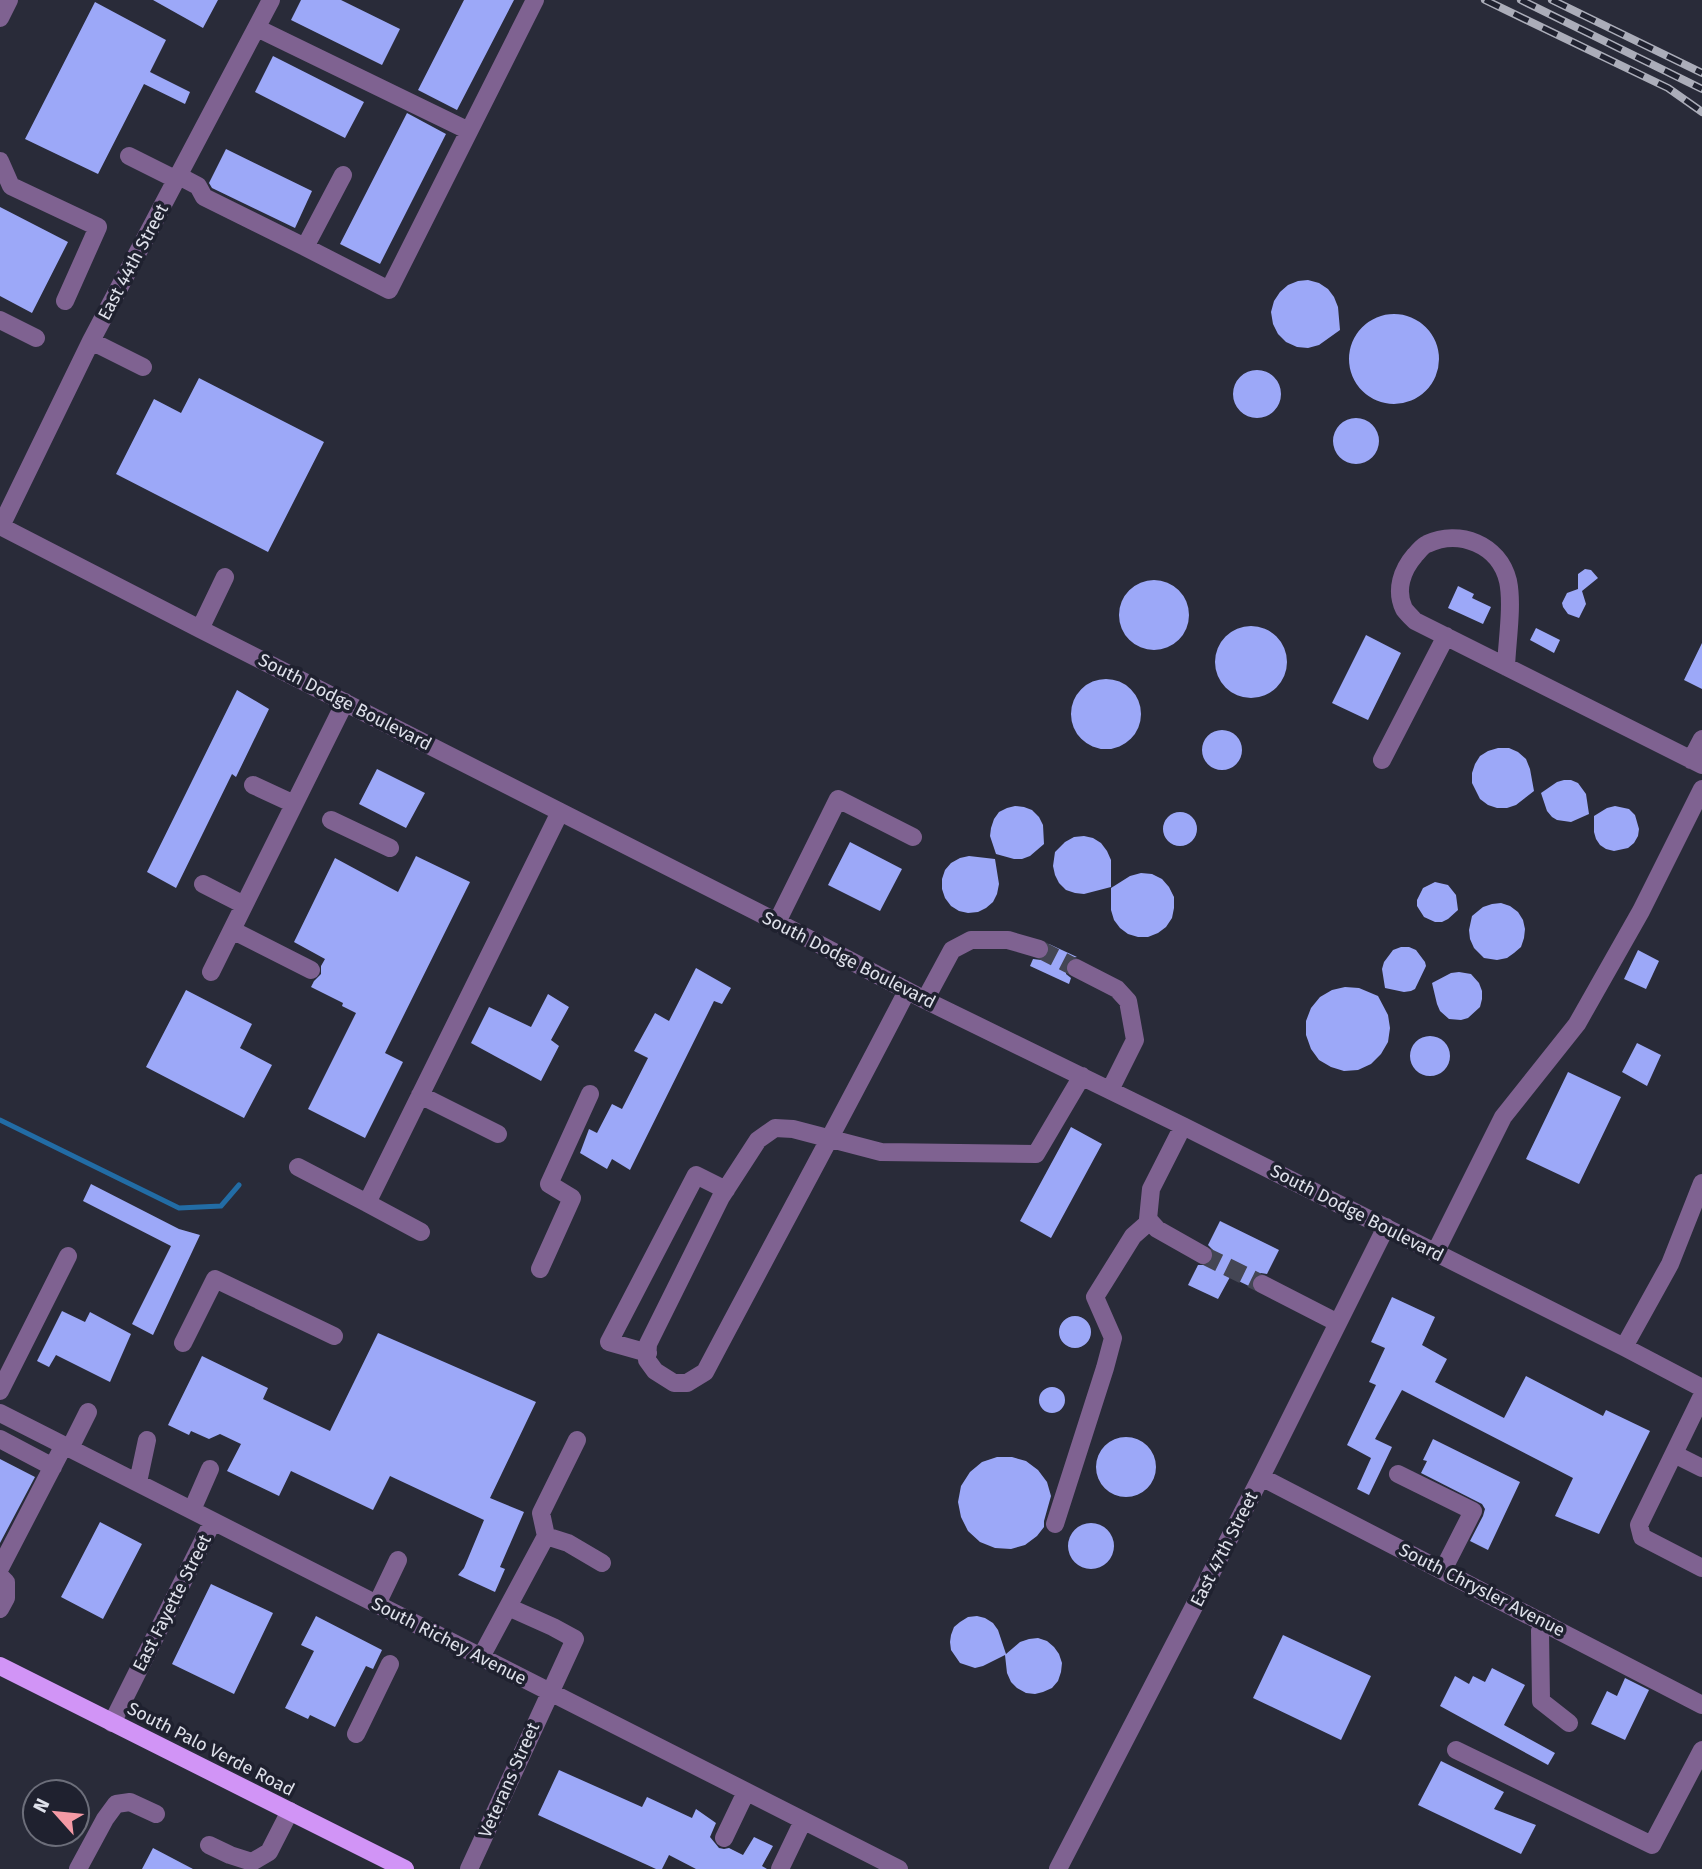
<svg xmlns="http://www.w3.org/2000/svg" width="1702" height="1869" font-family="'Fira Sans',sans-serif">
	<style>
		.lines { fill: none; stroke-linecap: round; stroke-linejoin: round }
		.stream { stroke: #226ca5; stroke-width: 5 }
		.building { fill: #9ca8f8 }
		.minor-tunnel { stroke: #444654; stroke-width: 18; stroke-dasharray: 18 9; stroke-linecap: butt }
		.minor { stroke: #7f6291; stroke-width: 18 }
		.major { stroke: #d194f6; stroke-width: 18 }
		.rail-casing { stroke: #abadb9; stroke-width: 8 }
		.rail { stroke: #1f212f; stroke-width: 5; stroke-dasharray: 16; stroke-linecap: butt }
		.labels { text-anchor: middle; stroke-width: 7; stroke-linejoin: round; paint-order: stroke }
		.street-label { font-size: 18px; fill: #dfe1eb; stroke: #1f212f }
	</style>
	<rect width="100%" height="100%" fill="#292b39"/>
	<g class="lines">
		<!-- stream -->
		<path class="stream" d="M0,1120l179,88 42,-2 18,-21"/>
	</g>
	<!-- building -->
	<path class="building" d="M153,0h65l-15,28z
		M301,0h40l59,29 -18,36 -91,-45z
		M464,0h50l-57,110 -39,-20z
		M95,2l71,38 -16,32 40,20 -5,12 -41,-20 -46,90 -73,-35z
		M273,56l91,46 -19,36 -90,-46z
		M407,113l39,21 -66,130 -40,-20z
		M226,149l86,42 -17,37 -83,-40 -3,-5z
		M0,207l68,35 -36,71 -32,-17z
		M1308,280l11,3 9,6 6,8 4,10 2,23 -21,15 -11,3 -11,-1 -11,-5 -8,-8 -5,-10 -2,-12 3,-11 6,-9 8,-7 10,-4z
		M1349 359a45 45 0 1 1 90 0a45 45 0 1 1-90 0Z
		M1233 394a24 24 0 1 1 48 0a24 24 0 1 1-48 0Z
		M199,378l125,64 -56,110 -152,-78 38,-75 27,14z
		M1333 441a23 23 0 1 1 46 0a23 23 0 1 1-46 0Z
		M1585,569l6,1 7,8 -16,13 4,13 -7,14 -11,-4 -5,-7 -1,-4 5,-10 11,-4v-15z
		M1119 615a35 35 0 1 1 70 0a35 35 0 1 1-70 0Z
		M1458,586l16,8 -2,4 19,9 -8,17 -35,-16z
		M1215 662a36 36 0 1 1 72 0a36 36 0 1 1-72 0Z
		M1536,628l24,12 -6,13 -24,-13z
		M1366,635l35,18 -33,67 -36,-17z
		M1702,643v46l-18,-9z
		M1071 714a35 35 0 1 1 70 0a35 35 0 1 1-70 0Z
		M237,690l32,19 -33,68 -4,-3 -56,114 -29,-16z
		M1202 750a20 20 0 1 1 40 0a20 20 0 1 1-40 0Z
		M1498,748h11l9,4 8,7 4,10 4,22 -18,14 -9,3h-10l-9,-3 -8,-6 -8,-16v-10l3,-9 5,-8 8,-5z
		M377,769l48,24 -19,35 -47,-24z
		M1564,780h7l7,3 8,11 3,20 -18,8 -14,-2 -5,-3 -5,-6 -6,-18 16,-11z
		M1015,806l9,1 8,3 7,7 4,8 1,19 -14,12 -8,3h-8l-18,-5 -6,-18 1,-8 3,-9 5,-7 8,-4z
		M1615,806l14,3 6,6 4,14 -1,7 -4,7 -6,5 -14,3 -8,-2 -6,-4 -4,-6 -2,-7v-16l13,-8z
		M1163 829a17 17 0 1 1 34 0a17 17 0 1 1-34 0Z
		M1084,836l9,2 8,5 6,8 4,9v27l-27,7 -9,-1 -9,-3 -7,-7 -4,-8 -2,-9 2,-14 10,-10 9,-5z
		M850,842l52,27 -22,42 -52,-26z
		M416,856l54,26 -85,171 18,9 -38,76 -57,-29 48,-96 -14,-7 1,-3 -32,-16 3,-6 7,-7v-8l4,-7 -31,-17 41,-84 63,34z
		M969,856l26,3 4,25 -2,10 -4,8 -7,6 -8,4 -10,1 -9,-2 -8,-5 -6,-8 -3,-9v-10l3,-9 6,-7 9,-5z
		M1141,873l11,1 10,5 7,8 5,10v11l-2,10 -6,9 -8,6 -10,4h-10l-10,-3 -8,-6 -6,-8 -3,-10v-22l19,-12z
		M1435,882l13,3 8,10 2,15 -10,9 -6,3h-7l-11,-5 -7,-11v-6l6,-12z
		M1501,903l9,3 8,6 5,8 2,9 -1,9 -3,9 -7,6 -7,5 -10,2 -13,-2 -10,-10 -4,-9 -1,-9 3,-14 11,-9 9,-3z
		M1049,944l28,13 -7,1 -4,5v11l5,4 -2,6 -39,-18 3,-7 8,1 6,-3 3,-6z
		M1401,947h8l7,3 9,12 1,4 -11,23 -4,2 -7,1 -19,-4 -3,-19 2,-7 9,-12z
		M1638,950l21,11 -13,28 -22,-10z
		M696,968l35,20 -9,16 -8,-3 -84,169 -18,-11 -5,10 -27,-16 9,-24 8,4 15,-29 10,5 26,-51 -14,-7 21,-38 14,8z
		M1459,972l12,2 8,9 3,8v8l-2,8 -12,11 -7,2 -12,-1 -9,-8 -3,-7 -5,-21 19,-10z
		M1345,987l14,1 19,8 10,19 2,13 -2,14 -7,12 -10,10 -13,6 -14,1 -13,-4 -12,-7 -8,-11 -5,-14v-14l5,-13 9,-11 12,-7z
		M186,990l66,34 -12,24 32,17 -28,53 -98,-51z
		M548,994l21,13 -18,33 8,6 -18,35 -70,-38 18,-36 42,20z
		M1410 1056a20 20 0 1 1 40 0a20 20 0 1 1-40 0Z
		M1637,1043l24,12 -14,31 -25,-14z
		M1568,1072l53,25 -42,87 -53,-25z
		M1071,1127l31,17 -51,94 -31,-17z
		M91,1184l88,45 21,6 -47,100 -21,-11 39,-78 -88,-45z
		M1220,1221l59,29 -12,24 -6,-1 -9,5 -1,9 -21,-10 -12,22 -30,-14 10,-20h10l5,-5v-10l-5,-5z
		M1392,1297l43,20 -13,28 25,14 -12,23 69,36 22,-42 77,40 3,-6 44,21 -51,103 -44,-18 18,-38 -171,-88 -27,49 17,8 -23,48 -12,-6 14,-31 -24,-13 29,-60 -7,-3 16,-34 -14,-6z
		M62,1311l23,11 5,-10 41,22 -21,48 -54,-27 -7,12 -12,-6z
		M1059 1332a16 16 0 1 1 32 0a16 16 0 1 1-32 0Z
		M378,1333l158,69 -46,96 34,14 -24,55 5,2 -10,23 -37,-17 6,-7 20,-48 -94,-44 -17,34 -82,-39 -12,25 -52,-25 14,-27 -21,-10 -11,5 -18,-8 -2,4 -21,-10 34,-69 66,32 -5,11 67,32z
		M1039 1400a13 13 0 1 1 26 0a13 13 0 1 1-26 0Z
		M1096 1467a30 30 0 1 1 60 0a30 30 0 1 1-60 0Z
		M1433,1439l87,43 -32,68 -18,-9 13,-25 2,-7 -3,-5 -61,-31 6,-12 -4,-1z
		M997,1457h15l14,4 12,9 9,12 4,14 -7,25v6l-7,9 -12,9 -14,4 -16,-1 -15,-6 -12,-11 -7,-14 -3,-15 3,-16 9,-14 12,-10z
		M0,1459l35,18 -35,66z
		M100,1522l42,22 -39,75 -42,-22z
		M1068 1546a23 23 0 1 1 46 0a23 23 0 1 1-46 0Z
		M211,1584l62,29 -39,81 -62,-30z
		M316,1616l66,34 -9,19 -7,-3 -31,61 -25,-12 -2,4 -23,-11 29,-57 -13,-6z
		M977,1616l8,2 8,5 5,7 8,24 14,-12 9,-3 9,-1 9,3 7,6 5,7 3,9 -1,9 -3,9 -6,7 -9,4 -8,2 -9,-1 -9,-5 -6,-6 -4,-9 -2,-18 -22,11 -8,2 -15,-5 -9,-13 -1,-8 1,-7 3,-8 6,-5 8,-5z
		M1283,1635l88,41 -30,64 -88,-42z
		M1492,1668l33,17 -21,40 51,28 -7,12 -108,-59 15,-30 14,8 4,-8 12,6z
		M1625,1678l24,12 -24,50 -34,-16 16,-33 10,5z
		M1441,1761l63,31 -10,17 42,16 -15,29 -103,-49z
		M559,1770l83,37 5,-10 45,21 4,-9 20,14 -6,14 9,11 5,1 5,-1 14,7 11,-18 19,9 -11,20 5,3h-71l-27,-14 -7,14h-6l-118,-54z
		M153,1848l40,21h-51z"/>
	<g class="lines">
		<!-- minor-tunnel -->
		<path class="minor-tunnel" d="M1039,949l37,19
			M1203,1255l59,29"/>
		<!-- minor -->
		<path class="minor" d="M0,18l9,-18
			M257,28l212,103
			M129,156l48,24
			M0,161l11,25 87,41 -33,74
			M343,175l-38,72 84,43 146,-290
			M179,176l19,10 6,11 101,50
			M0,320l36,18
			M91,341l52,26
			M0,526l200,103 577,293 148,78 258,126 441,221 78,41
			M1,526l90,-185 180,-341
			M200,629l25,-52
			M1506,667c1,-26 7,-62 2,-86 -9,-37 -49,-52 -81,-37 -5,2 -8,7 -12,11 -13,15 -20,35 -11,54 3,4 8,9 11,12l287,144
			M1382,760l64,-124
			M1691,760l11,-21
			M253,785l41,19
			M331,820l59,28
			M203,884l41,21
			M777,922l61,-123 75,38
			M232,930l79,40
			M1076,968l41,21 11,12 7,39 -25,50
			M211,972l134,-270
			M907,991c-66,128 -135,254 -202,381l-18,11h-13l-19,-12 -8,-11 1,-16 73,-147 37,-57 17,-12 18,1 88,23 155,2 46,-78
			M925,1000l27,-50 19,-10h37l31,9
			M420,1095l78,39
			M1183,1126l-32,63 -3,30 9,10 46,26
			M298,1167l69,36 193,-391
			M367,1203l54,29
			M1435,1253l68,-136 74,-93 64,-113 61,-122
			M540,1269l32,-71 -23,-14 41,-90
			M1262,1284l76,39
			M183,1343l32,-64 119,57
			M1624,1347l46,-83 32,-81
			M648,1353l-39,-11 87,-167 30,15
			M0,1391l68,-135
			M1702,1396l-63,129 3,12 60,31
			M0,1413l899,456
			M0,1439l53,28
			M70,1448l18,-36
			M1674,1454l28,14
			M1398,1474l75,37 -30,59
			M1261,1477l441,228
			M138,1482l9,-42
			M192,1510l18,-41
			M1055,1524l50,-156 8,-30 -18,-41 38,-61 17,-15
			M546,1536l-5,-23 36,-73
			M0,1568l64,-123
			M0,1576l6,6v16l-6,11
			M377,1604l21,-44
			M1545,1623l-5,8 1,70 28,22
			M481,1657l65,-121 22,7 34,20
			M112,1723l101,-202
			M356,1734l34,-70
			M1456,1750l196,95 50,-95
			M724,1838l22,-46
			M209,1845l21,10 22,7 17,-10 21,-41
			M78,1869l27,-50 11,-15 14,-2 26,12
			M469,1869l106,-230 -22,-12 -45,-20
			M780,1869l23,-48
			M1058,1869l203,-392 125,-250"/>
		<!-- major -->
		<path class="major" d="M0,1666l405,203"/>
		<defs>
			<path id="rail" d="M1485,0l183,88 34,24
				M1521,0l181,89
				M1552,0l150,73"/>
		</defs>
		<!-- rail casing -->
		<use href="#rail" class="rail-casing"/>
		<!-- rail -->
		<use href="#rail" class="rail"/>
	</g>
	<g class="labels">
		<!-- street labels -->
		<g class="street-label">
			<text transform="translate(133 262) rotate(-62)" y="6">East 44th Street</text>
			<text transform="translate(345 702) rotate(27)" y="6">South Dodge Boulevard</text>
			<text transform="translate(849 960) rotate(27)" y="6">South Dodge Boulevard</text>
			<text transform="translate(1357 1213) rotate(27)" y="6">South Dodge Boulevard</text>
			<text transform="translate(1224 1549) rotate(-63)" y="6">East 47th Street</text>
			<text transform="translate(1482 1590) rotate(27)" y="6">South Chrysler Avenue</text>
			<text transform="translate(172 1603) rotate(-63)" y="6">East Fayette Street</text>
			<text transform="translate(449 1641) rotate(27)" y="6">South Richey Avenue</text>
			<text transform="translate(211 1749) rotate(27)" y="6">South Palo Verde Road</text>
			<text transform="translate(509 1780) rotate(-66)" y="6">Veterans Street</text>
		</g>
	</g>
	<!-- north arrow -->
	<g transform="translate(56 1813) rotate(297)"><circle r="33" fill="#1f212f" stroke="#6c6e7a" stroke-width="2"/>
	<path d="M0-5L12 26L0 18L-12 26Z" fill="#f49aa5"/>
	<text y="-10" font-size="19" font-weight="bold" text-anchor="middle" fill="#dfe1eb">N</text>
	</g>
</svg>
